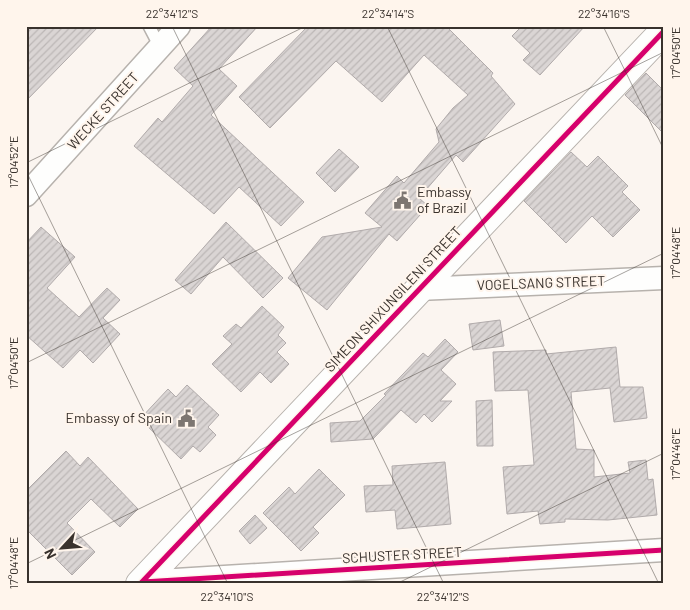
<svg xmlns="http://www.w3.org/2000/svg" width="690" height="610" font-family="Barlow,sans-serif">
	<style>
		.building { fill: url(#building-hatch); stroke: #b1abab }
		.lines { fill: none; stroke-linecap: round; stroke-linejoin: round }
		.service-casing { stroke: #b7b2ad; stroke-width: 14 }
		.minor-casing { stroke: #b7b2ad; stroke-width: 25 }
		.tertiary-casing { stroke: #b7b2ad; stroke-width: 30 }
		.service { stroke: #fefefd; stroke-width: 11 }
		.minor { stroke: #fefefd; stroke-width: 22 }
		.tertiary { stroke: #fefefd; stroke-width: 28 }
		.cycleway-casing { stroke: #fff5ec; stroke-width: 8 }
		.cycleway { stroke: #d6006c; stroke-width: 5 }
		.ticks { fill: none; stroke: #39322d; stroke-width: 1; stroke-opacity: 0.45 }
		.labels { text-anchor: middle; stroke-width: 4; stroke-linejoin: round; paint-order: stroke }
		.street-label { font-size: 14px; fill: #39322d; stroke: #fff5ec }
		.poi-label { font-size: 14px; fill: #39322d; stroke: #fff5ec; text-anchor: start }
		.neatline { fill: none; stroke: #39322d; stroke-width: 2 }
		.ticks-label { font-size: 12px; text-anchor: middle; fill: #39322d }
	</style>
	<defs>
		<pattern id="building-hatch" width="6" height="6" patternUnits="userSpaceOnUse" patternTransform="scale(1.25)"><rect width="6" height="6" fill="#dad5d4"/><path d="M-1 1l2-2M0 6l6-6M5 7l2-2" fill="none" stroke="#bcb7b6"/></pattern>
	</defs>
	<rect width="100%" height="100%" fill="#fbf5f0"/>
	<!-- building -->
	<path class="building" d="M26,26h73l-73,75z
		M212,26h46l-39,43 18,17 -26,29 93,87 -23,24 -42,-39 -25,27 -80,-68 24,-28 4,4 31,-36 -19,-18z
		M308,26h138l47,47 -2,3 24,28 -52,58 -7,-7 -37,43 9,8 -31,35 -8,-7 -62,76 -39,-32 34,-41 60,-10 -17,-14 32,-37 7,7 35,-41 -3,-13 17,-21 15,-13 -44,-40 -42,47 -46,-41 -66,67 -31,-31z
		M522,26h63l-45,49 -17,-15 7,-7 -18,-17z
		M646,73l18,18v43l-39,-39z
		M339,149l20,18 -24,25 -19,-19z
		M571,152l16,15 11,-11 30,30 -6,6 18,18 -27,27 -21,-21 -26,27 -42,-42z
		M226,222l57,56 -20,20 -40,-41 -32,37 -16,-14z
		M41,227l34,30 -28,31 32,29 28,-29 13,12 -17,18 17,16 -27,29 -13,-13 -17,18 -37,-33v-92z
		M262,306l22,21 -6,8 8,8 -9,9 12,12 -18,19 -11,-11 -19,20 -29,-28 20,-20 -9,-8 13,-12 5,4z
		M500,320l4,26 -31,4 -4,-26z
		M445,339l13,13 -17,18 15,14 -16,17h12l-20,21 -8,-8 -8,9 -15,-13 -28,29 -42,3 -1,-19 30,-2 26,-26 -2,-1 39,-41 5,4z
		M616,347l4,40h23l4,31 -33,4 -4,-34 -39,4 5,57 18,1v27l36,-4 -2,-11 18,-2 2,20 5,-1 4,36 -49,5 -43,-1v3l-25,2 -2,-13 -31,3 -4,-47 31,-2 -6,-75 -33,1 -2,-39 53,-2v4z
		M187,385l32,30 -11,12 8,8 -16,17 -7,-6 -12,13 -41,-40 28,-30 8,8z
		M492,400l1,46h-16l-1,-45z
		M66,451l14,15 8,-9 50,52 -18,18 -29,-28 -24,24 28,29 -23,23 -46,-46v-38z
		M445,462l6,62 -54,5 -2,-19 -29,2 -2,-26 29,-1 -1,-19z
		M319,469l26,26 -32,32 6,6 -18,18 -38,-38 26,-26 6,7z
		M255,515l12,13 -17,16 -11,-13z"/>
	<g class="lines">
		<defs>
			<path id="service" d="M149,26l11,21"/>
			<path id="minor" d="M26,195l153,-169
				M418,289l246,-11
				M143,582l521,-32"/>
			<path id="tertiary" d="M140,584l524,-553"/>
		</defs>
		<!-- service casing -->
		<use href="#service" class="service-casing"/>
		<!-- minor casing -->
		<use href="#minor" class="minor-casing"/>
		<!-- tertiary casing -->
		<use href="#tertiary" class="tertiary-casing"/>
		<!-- service -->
		<use href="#service" class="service"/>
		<!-- minor -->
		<use href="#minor" class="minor"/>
		<!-- tertiary -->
		<use href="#tertiary" class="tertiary"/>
		<defs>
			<path id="cycleway" d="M143,582l521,-32
				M140,584l524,-553"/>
		</defs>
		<!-- cycleway casing -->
		<use href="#cycleway" class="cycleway-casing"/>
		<!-- cycleway -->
		<use href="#cycleway" class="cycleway"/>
	</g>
	<!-- ticks -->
	<path class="ticks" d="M172,26l272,558M387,26l272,558M603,26l61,124M26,163l280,-137M26,171l202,413M26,363l638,-311M26,564l638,-311M396,584l268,-131"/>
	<!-- icons -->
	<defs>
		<symbol id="civic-bare" viewBox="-9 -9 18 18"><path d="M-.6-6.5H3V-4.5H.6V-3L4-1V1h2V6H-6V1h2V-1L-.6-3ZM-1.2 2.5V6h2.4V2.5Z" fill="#7d7671" stroke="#fff5ec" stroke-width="2.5" paint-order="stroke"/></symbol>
	</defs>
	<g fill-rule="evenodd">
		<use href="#civic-bare" x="390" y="188" width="25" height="25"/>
		<use href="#civic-bare" x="174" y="406" width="25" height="25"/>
	</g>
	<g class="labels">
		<!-- street labels -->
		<g class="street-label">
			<text transform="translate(103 111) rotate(-48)" y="5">WECKE STREET</text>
			<text transform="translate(541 283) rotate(-2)" y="5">VOGELSANG STREET</text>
			<text transform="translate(393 299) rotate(-47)" y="5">SIMEON SHIXUNGILENI STREET</text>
			<text transform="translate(402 555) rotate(-3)" y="5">SCHUSTER STREET</text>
		</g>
		<!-- poi labels -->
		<g class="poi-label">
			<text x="417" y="197">Embassy<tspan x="417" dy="16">of Brazil</tspan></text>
			<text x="172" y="423" text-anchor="end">Embassy of Spain</text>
		</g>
	</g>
	<!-- border -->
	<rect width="690" height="610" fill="none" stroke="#fff5ec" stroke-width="55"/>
	<!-- north arrow -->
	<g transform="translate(62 548) rotate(244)" stroke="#fff5ec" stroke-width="4" paint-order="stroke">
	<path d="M0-4L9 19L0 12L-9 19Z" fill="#39322d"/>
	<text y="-8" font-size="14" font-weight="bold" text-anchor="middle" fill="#39322d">N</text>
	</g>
	<rect x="28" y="28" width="634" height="554" class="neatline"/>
	<g class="ticks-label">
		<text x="172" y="18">22°34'12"S</text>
		<text x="388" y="18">22°34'14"S</text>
		<text x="604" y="18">22°34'16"S</text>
		<text transform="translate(676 53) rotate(-90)" y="4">17°04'50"E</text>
		<text transform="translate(14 162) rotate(-90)" y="4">17°04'52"E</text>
		<text transform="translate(676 253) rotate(-90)" y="4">17°04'48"E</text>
		<text transform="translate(14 363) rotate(-90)" y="4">17°04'50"E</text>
		<text transform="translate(676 454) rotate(-90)" y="4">17°04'46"E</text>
		<text transform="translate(14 563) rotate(-90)" y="4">17°04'48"E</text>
		<text x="227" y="601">22°34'10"S</text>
		<text x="443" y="601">22°34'12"S</text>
	</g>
</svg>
